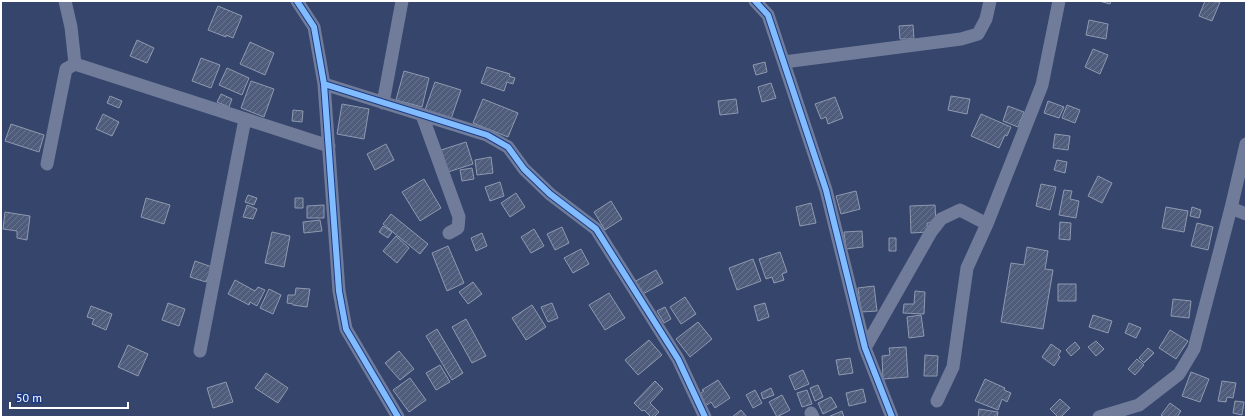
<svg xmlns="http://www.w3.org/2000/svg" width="1247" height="418" font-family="'PT Sans',sans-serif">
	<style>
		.building { fill: url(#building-hatch); stroke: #8f99b0 }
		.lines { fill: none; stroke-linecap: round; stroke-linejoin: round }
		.minor { stroke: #707c9a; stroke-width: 13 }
		.cycleway-casing { stroke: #1e3b83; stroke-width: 8 }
		.cycleway { stroke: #80bcff; stroke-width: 6 }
	</style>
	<defs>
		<pattern id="building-hatch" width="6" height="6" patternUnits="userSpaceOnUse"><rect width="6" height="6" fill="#4f5c7b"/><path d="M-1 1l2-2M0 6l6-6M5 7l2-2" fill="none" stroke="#69748f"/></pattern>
	</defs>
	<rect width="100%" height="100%" fill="#35456c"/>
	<!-- building -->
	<path class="building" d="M1099,1h12l-1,3z
		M1205,1l15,1 -8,19 -13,-5z
		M218,6l24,10 -9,22 -7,-3v2l-18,-7z
		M1089,20l19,4 -2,15 -20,-4z
		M913,25l1,14h-14l-1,-13z
		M137,40l17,8 -7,15 -17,-7z
		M250,42l24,11 -9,22 -25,-11z
		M1093,49l15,6 -8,19 -15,-7z
		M201,58l19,7 -9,23 -19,-7z
		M765,62l2,10 -11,3 -3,-10z
		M487,67l23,7 -1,2 6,2 -2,6 -6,-2 -3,9 -23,-8z
		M227,68l22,10 -7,17 -23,-10z
		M404,71l25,7 -7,29 -26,-7z
		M251,81l23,8 -10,28 -23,-9z
		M435,82l26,8 -10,29 -26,-9z
		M771,83l5,15 -14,4 -4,-15z
		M221,94l11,5 -3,8 -12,-5z
		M110,96l12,5 -3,7 -12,-5z
		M951,96l19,3 -3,15 -19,-4z
		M835,97l8,21 -15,6 -2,-7 -5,2 -6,-15z
		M483,99l35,14 -10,24 -35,-14z
		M736,99l2,14 -18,2 -2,-14z
		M1048,101l16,6 -5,11 -15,-5z
		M342,104l27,5 -5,30 -27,-5z
		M1067,105l13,5 -5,13 -13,-5z
		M1008,106l16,6 -6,15 -15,-6z
		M293,110l10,1 -1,11 -10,-1z
		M103,114l16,8 -7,14 -16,-7z
		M981,114l30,13 -4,9 -2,-1 -6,13 -28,-12z
		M11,124l33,11 -5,17 -34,-11z
		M1055,134l15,2 -2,14 -15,-2z
		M466,142l7,22 -25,8 -7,-22z
		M386,144l8,16 -19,10 -8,-16z
		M491,157l2,16 -16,2 -2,-15z
		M1057,160l10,2 -2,11 -11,-3z
		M472,168l2,11 -12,2 -2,-11z
		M1098,176l14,7 -10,20 -14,-7z
		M424,179l17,29 -21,13 -18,-29z
		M500,182l4,14 -14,5 -5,-14z
		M1041,184l15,3 -6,23 -14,-4z
		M1064,190l8,1 -2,8 9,2 -3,17 -17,-3z
		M856,191l4,18 -19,5 -5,-18z
		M516,193l9,14 -15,10 -9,-14z
		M248,195l9,3 -3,7 -9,-3z
		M146,198l24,7 -6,19 -23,-7z
		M295,198h8v10h-8z
		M611,201l11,18 -17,11 -11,-18z
		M811,203l5,20 -16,3 -4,-19z
		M247,205l10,4 -4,10 -10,-2z
		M324,205v13h-17v-12z
		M935,205l1,18h-9l1,9 -17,1 -1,-27z
		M1166,207l22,4 -4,21 -22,-4z
		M1192,207l9,3 -2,8 -9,-2z
		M5,212l25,4 -3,24 -10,-2v-7l-14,-2z
		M391,214l37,30 -8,10 -37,-30z
		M320,220l2,11 -18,2 -1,-11z
		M1060,222l11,1 -1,17 -11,-1z
		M1197,223l16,4 -5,23 -17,-4z
		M383,226l9,6 -4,6 -9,-6z
		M562,227l7,16 -14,7 -8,-16z
		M534,229l10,17 -13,7 -10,-16z
		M862,231l1,16 -17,2 -2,-17z
		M272,232l18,4 -6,31 -19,-4z
		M482,233l5,13 -11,5 -5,-13z
		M396,236l13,12 -12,15 -14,-12z
		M889,238h7v13h-7z
		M448,246l16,37 -17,8 -15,-38z
		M1027,247l21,4 -3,18 8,1 -10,59 -42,-7 10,-59 13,2z
		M581,249l8,15 -16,9 -9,-15z
		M780,252l7,20 -5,2 2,6 -10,3 -2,-6 -6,2 -7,-20z
		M753,259l8,22 -24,9 -8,-22z
		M195,261l17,6 -6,15 -16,-5z
		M656,270l7,13 -22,12 -7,-13z
		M235,280l20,11 3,-4 7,3 -8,16 -7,-4 -1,3 -21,-11z
		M473,282l9,12 -14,10 -9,-12z
		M1058,284h18v17h-18z
		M874,286l3,25 -16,1 -3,-24z
		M296,288l14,1 -3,18 -14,-2v-1l-6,-1 1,-8h7z
		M269,289l12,6 -8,19 -13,-6z
		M915,291l10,1 -1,22 -21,-1 1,-9h10z
		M609,293l16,25 -20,12 -16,-25z
		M685,297l11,17 -15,10 -11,-17z
		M1173,299l18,2 -2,17 -18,-2z
		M168,303l17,6 -6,17 -17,-6z
		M552,303l6,15 -10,4 -7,-15z
		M765,303l4,14 -11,4 -4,-15z
		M532,305l14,22 -20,13 -14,-22z
		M91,306l21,8 -6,16 -14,-6 2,-5 -7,-2z
		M665,307l6,12 -7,4 -7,-12z
		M921,315l3,21 -15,2 -2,-21z
		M1093,315l19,6 -4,12 -19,-6z
		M466,319l20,37 -14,7 -20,-36z
		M698,322l14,17 -22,18 -14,-18z
		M1129,323l12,5 -5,10 -11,-5z
		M437,329l26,44 -11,7 -26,-44z
		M1170,330l18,11 -12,18 -17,-11z
		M649,340l13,15 -24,20 -13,-15z
		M1096,341l8,8 -8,7 -8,-9z
		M1075,342l5,6 -9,8 -5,-6z
		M1051,344l10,7 -3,4 2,2 -6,9 -12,-9z
		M128,345l20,9 -10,22 -20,-9z
		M906,347l2,30 -25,2 -1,-23 8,-1 -1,-7z
		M1148,348l6,5 -10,10 -5,-5z
		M399,351l15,18 -14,11 -15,-17z
		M925,355l13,1 -1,20h-13z
		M850,358l3,15 -14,2 -3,-15z
		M1137,359l7,6 -9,10 -7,-6z
		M440,365l10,17 -14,8 -10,-17z
		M803,370l6,14 -14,6 -6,-14z
		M1191,372l18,7 -9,23 -18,-6z
		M266,373l22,15 -10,15 -23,-15z
		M410,378l16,22 -17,12 -16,-22z
		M985,379l20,9 -1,2 7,3 -4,9 -5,-3 -4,11 -23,-9z
		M718,380l12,18 -15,10 -4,-6 -7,5 -7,-11 7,-5 -2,-1z
		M655,381l8,8 -13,14 9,9 -5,5h-3l-7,-7 -2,1 -8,-8z
		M1222,381l14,2 -3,15 -6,-1 -1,5 -8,-1z
		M226,382l7,20 -20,6 -6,-20z
		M818,385l5,12 -8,4 -5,-13z
		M771,388l3,7 -11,4 -2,-6z
		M863,389l3,13 -17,4 -3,-13z
		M755,390l7,13 -9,5 -7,-13z
		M807,390l5,14 -10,3 -5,-14z
		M782,395l8,15 -13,7 -8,-15z
		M831,397l6,10 -14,7 -5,-11z
		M1060,399l10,9 -9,9h-3l-8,-8z
		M1235,401l9,1 -2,13 -9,-2z
		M1170,403l11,8 -4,6h-13l-3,-2z
		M979,409l19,3 -1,5h-19z
		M741,410l6,7h-15z
		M842,411l2,6h-16z"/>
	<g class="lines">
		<!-- minor -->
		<path class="minor" d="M65,1l6,26 4,37
			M297,1l17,26 10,57 15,207 7,38 52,88
			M755,1l13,14 58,175 39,158 27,69
			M784,62l177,-23 17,-5 8,-15 4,-18
			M324,84l163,51 21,12 16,22 26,25 46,35 82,130 27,58
			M383,103l19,-102
			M422,115l37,102 -1,11 -9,5
			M47,164l19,-95 9,-5 254,82
			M1231,208l15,6
			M865,348l66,-116 10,-13 19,-9 27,14
			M200,351l45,-232
			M937,401l16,-34 14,-99 20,-44 55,-139 17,-84
			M811,413l2,4
			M1099,417l40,-12 40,-31 15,-25 37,-141 15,-64"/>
		<defs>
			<path id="cycleway" d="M297,1l17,26 10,57 15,207 7,38 52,88
				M755,1l13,14 58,175 39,158 27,69
				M324,84l163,51 21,12 16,22 26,25 46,35 82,130 27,58"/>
		</defs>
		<!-- cycleway casing -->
		<use href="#cycleway" class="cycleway-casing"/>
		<!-- cycleway -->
		<use href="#cycleway" class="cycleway"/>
	</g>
	<!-- border -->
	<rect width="1247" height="418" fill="none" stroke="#ffffff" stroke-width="4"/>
	<!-- scale -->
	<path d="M10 402v6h118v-6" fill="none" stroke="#ffffff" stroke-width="2"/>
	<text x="16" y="402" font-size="12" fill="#ffffff" stroke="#1e3b83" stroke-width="3" paint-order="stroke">50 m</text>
</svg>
